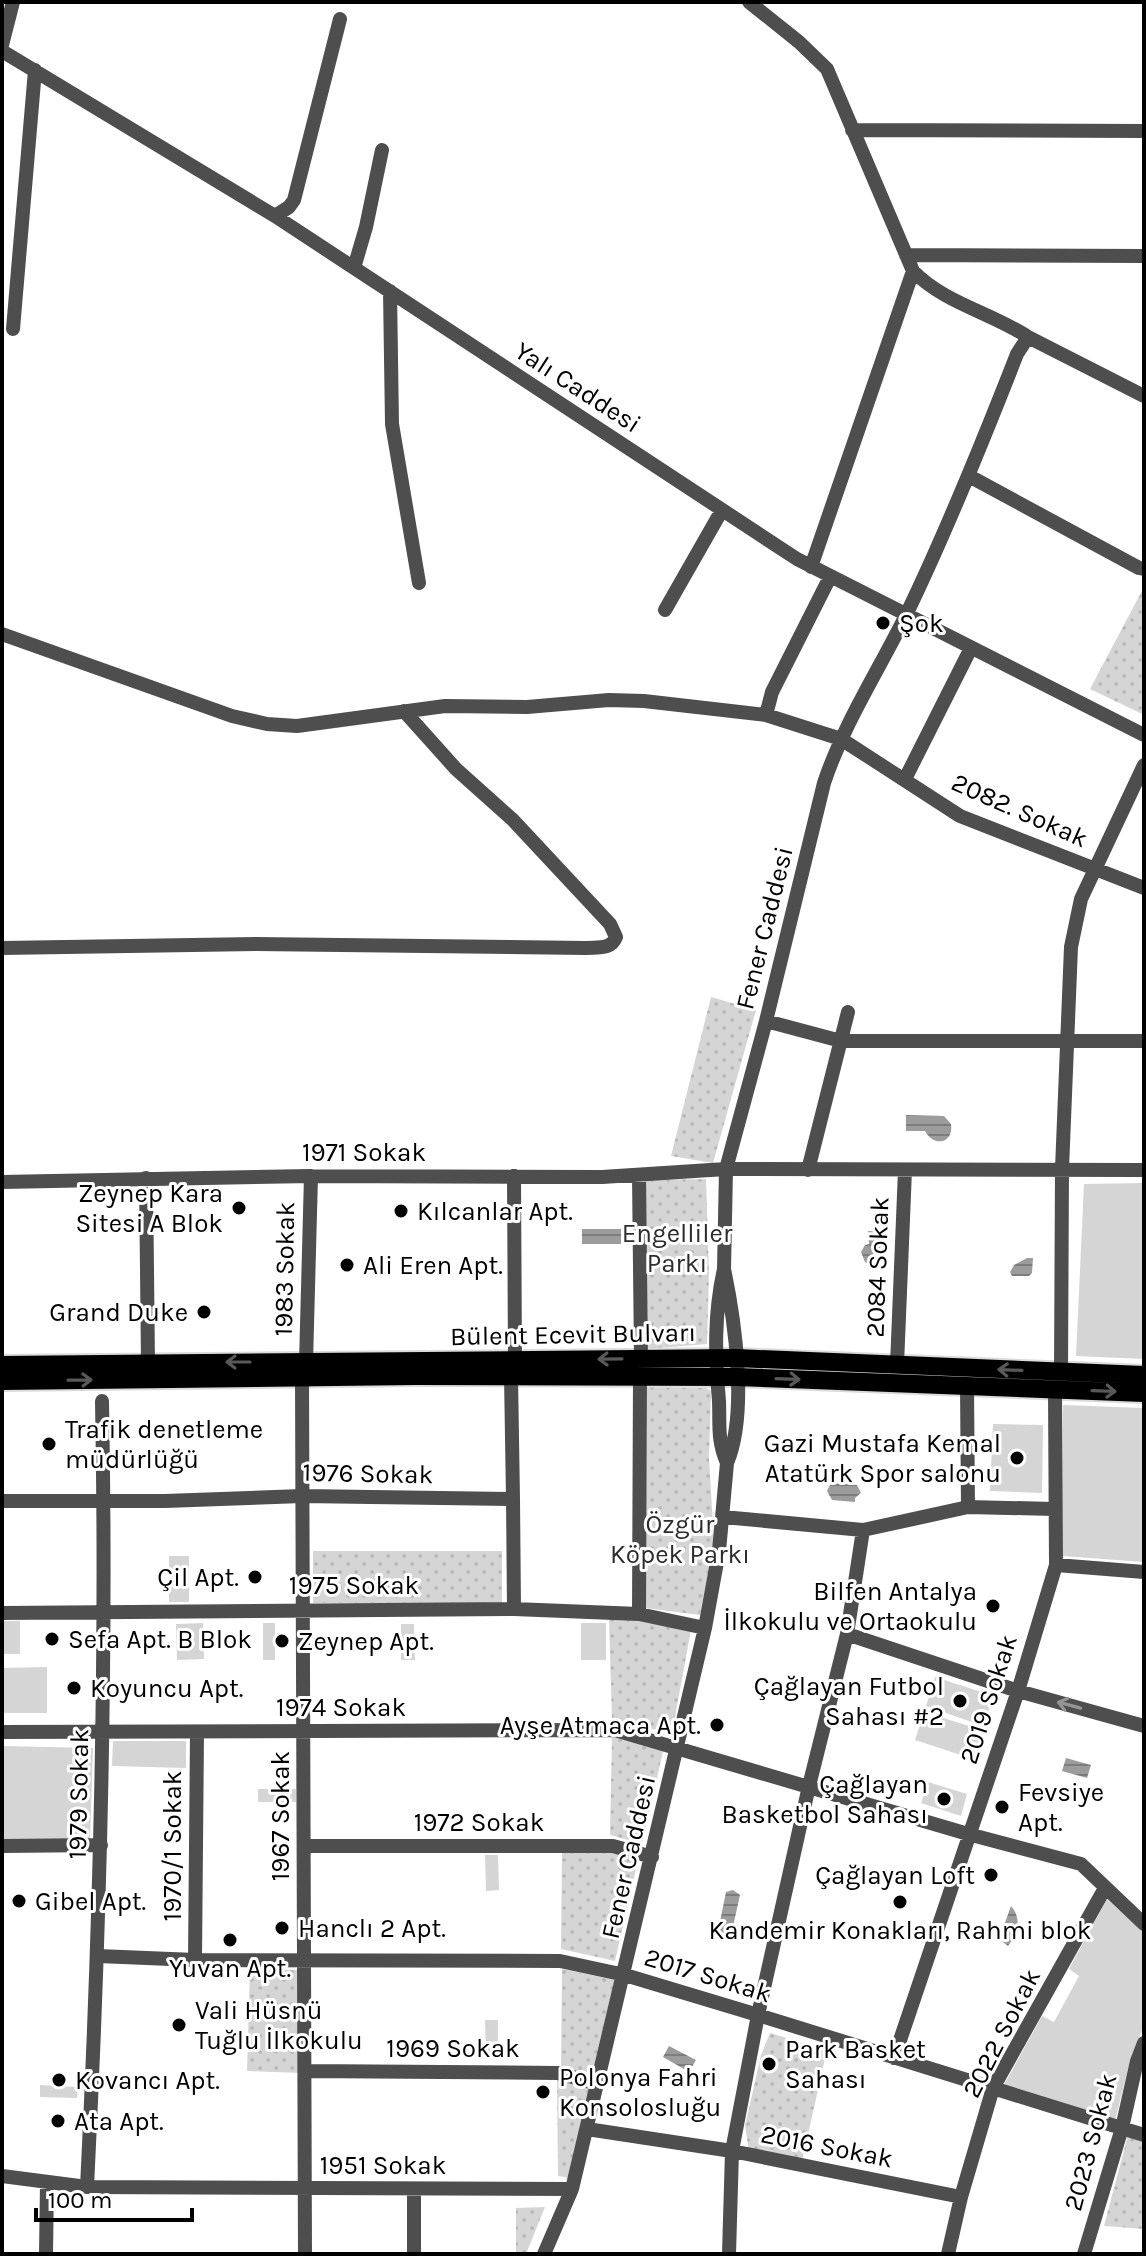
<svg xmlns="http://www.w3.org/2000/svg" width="1146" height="2256" font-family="Karla,sans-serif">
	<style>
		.green { fill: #d5d5d5 }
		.park { fill: url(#park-dots) }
		.water { fill: url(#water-rules) }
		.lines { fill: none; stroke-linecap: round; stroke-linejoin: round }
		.major-casing { stroke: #dbdbdb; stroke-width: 22 }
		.minor { stroke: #4e4e4e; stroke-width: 14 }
		.major { stroke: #000; stroke-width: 18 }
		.oneway { stroke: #595959 }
		.oneway2 { stroke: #959595 }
		.poi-dot { fill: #000; stroke: #fff; stroke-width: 3 }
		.labels { text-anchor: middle; stroke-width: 6; stroke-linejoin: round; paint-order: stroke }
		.street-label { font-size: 26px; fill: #000; stroke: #fff }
		.poi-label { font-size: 26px; fill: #000; stroke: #fff; text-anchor: start }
		.park-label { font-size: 26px; fill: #2c2c2c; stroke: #fff }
	</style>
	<defs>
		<pattern id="park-dots" width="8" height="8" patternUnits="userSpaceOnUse" patternTransform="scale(2)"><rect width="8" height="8" fill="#d5d5d5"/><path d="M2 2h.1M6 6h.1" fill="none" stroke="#b5b5b5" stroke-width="1.8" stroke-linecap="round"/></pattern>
		<pattern id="water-rules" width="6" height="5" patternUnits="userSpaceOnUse" patternTransform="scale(2)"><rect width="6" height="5" fill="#9c9c9c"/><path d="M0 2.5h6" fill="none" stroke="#7d7d7d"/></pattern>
	</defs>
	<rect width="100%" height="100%" fill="#fff"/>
	<!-- green -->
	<path class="green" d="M1144,1183v176l-68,-3 8,-172z
		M1063,1405l81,3v154l-82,-6z
		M993,1424l50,1 -1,68 -52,-2z
		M169,1556h20v46h-20z
		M2,1621h18v33h-18z
		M203,1623l1,36 -27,1 -1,-36z
		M263,1623h12v37h-12z
		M581,1623h25v37h-25z
		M401,1624h13l1,36h-14z
		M47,1667v46h-45v-45z
		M935,1677l59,19 -11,30 -57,-20z
		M924,1712l58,18 -9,29 -58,-19z
		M113,1741h73v27l-74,-2z
		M2,1746l91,2 -3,92 -88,-1z
		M928,1782l39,12 -6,22 -40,-13z
		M258,1789h38v13h-38z
		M485,1855h13l1,35 -13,1z
		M1107,1899l37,34v93l-13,31 -16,64 -111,-36 38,-69 12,6 25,-46 -10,-7z
		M485,2020h13v38h-12z
		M40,2085l38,2 -1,11 -37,-1z"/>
	<!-- park -->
	<path class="park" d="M1144,587v128l-54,-26z
		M711,997l45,13 -43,153 -42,-7z
		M706,1179l3,94 -2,71 -61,5 -2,-169z
		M647,1387l59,1 5,3 -2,67 5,84 -14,73 -55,-7z
		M313,1551h189v52h-189z
		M609,1618l30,1 52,11 -19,103 -60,-12z
		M612,1737l52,10 -22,97 -32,-9z
		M562,1850l50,2 26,8 -23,101 -54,-12z
		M250,1969l53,1 -2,103 -54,-2z
		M562,1969l53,11 -23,93 -8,2 -23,-6z
		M770,2033l57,17 -25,111 -53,-10 -4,-25 16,-71z
		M557,2079l32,8 -20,91 -11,-2z
		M1128,2135l16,6v88l-40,-3z
		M545,2207l-19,47h-10v-46z"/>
	<!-- water -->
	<path class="water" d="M906,1115l38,1 7,8c3,19 -17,24 -26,7h-19z
		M582,1229h39v15h-39z
		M868,1231l14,1 -3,26 -9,7 -5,-3 -4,-10 4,-7 4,-1z
		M1027,1258h6l-1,15 -3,3h-17l-2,-4 4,-7z
		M831,1483l26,2 4,8 -6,5v4l-23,-2 -5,-9z
		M1066,1758l25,7 -4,13 -25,-7z
		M733,1890l7,5 -10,45 -9,1 -4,-5 9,-44z
		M1011,1906c11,12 7,28 -3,40l-9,-7z
		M669,2046l27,14 -7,12 -26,-15z"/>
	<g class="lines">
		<defs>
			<path id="major" d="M2,1365l734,-7 408,17
				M2,1381l413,-5 321,1 408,16"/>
		</defs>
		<!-- major casing -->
		<use href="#major" class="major-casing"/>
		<!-- minor -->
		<path class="minor" d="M2,45l11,-43
			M2,51l273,165 522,343 347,176
			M852,130l292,1
			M275,216l14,-9 5,-7 46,-181
			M906,255l238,1
			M354,268l12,-41 16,-77
			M390,291l2,133 27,159
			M13,329l22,-259
			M1028,337l116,59
			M969,476l170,92 5,1
			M811,567l102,-296
			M665,610l57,-100
			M2,634l230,82 35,8 30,2 148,-20 82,1 82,-7 35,1 122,14 75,24 119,77 184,72
			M766,715l6,-23 58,-115
			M905,779l66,-131
			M2,948l254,-4 330,4c12,-1 25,2 30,-11l-6,-13 -97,-104 -57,-51 -52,-58
			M766,1021l75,20h303
			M808,1170l40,-158
			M639,1175l2,184
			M514,1176l1,185
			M146,1178l2,185
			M2,1182l309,-6 291,1 124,-8 418,1
			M724,1269l2,-100 40,-148 58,-238c20,-60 55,-113 83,-170 41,-85 76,-172 110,-259l11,-17c-36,-24 -84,-34 -115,-66l-86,-202 -28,-27 -50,-40
			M724,1269c11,52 24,144 3,194 -10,-23 -7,-38 -8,-62 -4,-45 -5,-88 5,-132z
			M306,1363l5,-187
			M897,1365l8,-195
			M1061,1372l1,-203 9,-222 10,-48 63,-134
			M302,1377l3,877
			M967,1386l1,121
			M513,1499l1,110
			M2,1501h163l137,-5 211,3 -2,-123
			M723,1517l140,13 105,-23 86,2
			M1056,1565l88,7
			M2,1613l512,-4 125,5 66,14
			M639,1614l1,-238
			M847,1634l171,57 126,35
			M2,1732l613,-2 353,104 113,30 63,60
			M2,1846l99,-1
			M304,1846h309l39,11
			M98,1956l97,4 365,1 65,14 133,40 386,120
			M195,1960l2,-228
			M894,2058l124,-367 38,-126 -1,-175
			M305,2071l253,2 40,11
			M587,2129l145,22 229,46
			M2,2176l85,11 485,2
			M87,2187c13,-262 20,-523 15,-786
			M414,2189v65
			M46,2254l1,-71
			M544,2254l28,-65 133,-561 14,-77 8,-88
			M729,2254l3,-103 26,-136 51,-229 38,-152 16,-104
			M948,2254l13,-57 32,-109 112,-200
			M1084,2254l38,-126 15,-67 7,-18"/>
		<!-- major -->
		<use href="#major" class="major"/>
	</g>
	<!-- one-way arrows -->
	<defs><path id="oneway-shaft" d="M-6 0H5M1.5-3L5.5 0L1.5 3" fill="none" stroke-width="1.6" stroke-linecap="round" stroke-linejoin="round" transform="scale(2)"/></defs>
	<g class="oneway">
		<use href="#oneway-shaft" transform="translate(610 1359) rotate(179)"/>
		<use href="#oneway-shaft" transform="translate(238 1362) rotate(180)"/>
		<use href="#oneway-shaft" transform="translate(1010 1370) rotate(-178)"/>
		<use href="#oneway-shaft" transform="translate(788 1379) rotate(2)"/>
		<use href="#oneway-shaft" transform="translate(80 1380) rotate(-1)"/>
		<use href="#oneway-shaft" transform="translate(1104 1391) rotate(2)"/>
	</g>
	<use class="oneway2" href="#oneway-shaft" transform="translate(1069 1705) rotate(-165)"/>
	<!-- markers -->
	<g class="poi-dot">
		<circle cx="883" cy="623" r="8"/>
		<circle cx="239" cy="1208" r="8"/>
		<circle cx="401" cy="1211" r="8"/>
		<circle cx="347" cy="1265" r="8"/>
		<circle cx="204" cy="1312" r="8"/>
		<circle cx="49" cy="1444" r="8"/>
		<circle cx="1017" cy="1458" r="8"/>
		<circle cx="255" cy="1577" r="8"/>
		<circle cx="993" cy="1606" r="8"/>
		<circle cx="52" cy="1639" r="8"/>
		<circle cx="282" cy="1641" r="8"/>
		<circle cx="74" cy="1688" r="8"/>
		<circle cx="960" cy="1701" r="8"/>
		<circle cx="717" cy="1725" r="8"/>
		<circle cx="944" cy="1799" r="8"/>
		<circle cx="1002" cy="1807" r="8"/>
		<circle cx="991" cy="1875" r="8"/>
		<circle cx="19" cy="1901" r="8"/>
		<circle cx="900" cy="1902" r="8"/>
		<circle cx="282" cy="1928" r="8"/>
		<circle cx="230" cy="1940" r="8"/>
		<circle cx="179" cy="2025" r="8"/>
		<circle cx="769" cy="2064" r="8"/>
		<circle cx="59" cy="2080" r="8"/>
		<circle cx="543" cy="2092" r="8"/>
		<circle cx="58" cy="2121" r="8"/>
	</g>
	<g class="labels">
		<!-- street labels -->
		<g class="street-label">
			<text transform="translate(578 387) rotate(33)" y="9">Yalı Caddesi</text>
			<text transform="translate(1020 810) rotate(24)" y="9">2082. Sokak</text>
			<text transform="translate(764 928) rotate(-76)" y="9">Fener Caddesi</text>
			<text x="364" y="1161">1971 Sokak</text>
			<text transform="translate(877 1267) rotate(-88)" y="9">2084 Sokak</text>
			<text transform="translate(284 1269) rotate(-89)" y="9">1983 Sokak</text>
			<text transform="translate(573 1334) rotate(-1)" y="9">Bülent Ecevit Bulvarı</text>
			<text transform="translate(368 1473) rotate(1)" y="9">1976 Sokak</text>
			<text x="354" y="1594">1975 Sokak</text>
			<text transform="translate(988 1699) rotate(-72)" y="9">2019 Sokak</text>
			<text x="341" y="1716">1974 Sokak</text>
			<text transform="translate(78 1794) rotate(-89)" y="9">1979 Sokak</text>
			<text transform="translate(280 1816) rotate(-90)" y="9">1967 Sokak</text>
			<text x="479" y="1831">1972 Sokak</text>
			<text transform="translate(172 1846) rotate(-90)" y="9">1970/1 Sokak</text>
			<text transform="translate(628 1857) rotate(-77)" y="9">Fener Caddesi</text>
			<text transform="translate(708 1975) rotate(17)" y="9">2017 Sokak</text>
			<text transform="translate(1001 2033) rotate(-63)" y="9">2022 Sokak</text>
			<text x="453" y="2057">1969 Sokak</text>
			<text transform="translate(1090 2142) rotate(-75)" y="9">2023 Sokak</text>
			<text transform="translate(827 2146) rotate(11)" y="9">2016 Sokak</text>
			<text x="383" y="2174">1951 Sokak</text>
		</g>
		<!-- poi labels -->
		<g class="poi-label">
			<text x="899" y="632">Şok</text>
			<text x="223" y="1202" text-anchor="end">Zeynep Kara<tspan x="223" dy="30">Sitesi A Blok</tspan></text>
			<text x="417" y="1220">Kılcanlar Apt.</text>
			<text x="363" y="1274">Ali Eren Apt.</text>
			<text x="188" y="1321" text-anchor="end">Grand Duke</text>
			<text x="65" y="1438">Trafik denetleme<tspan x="65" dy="30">müdürlüğü</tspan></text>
			<text x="1001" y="1452" text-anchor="end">Gazi Mustafa Kemal<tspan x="1001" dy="30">Atatürk Spor salonu</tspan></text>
			<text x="239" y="1586" text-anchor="end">Çil Apt.</text>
			<text x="977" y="1600" text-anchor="end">Bilfen Antalya<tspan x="977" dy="30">İlkokulu ve Ortaokulu</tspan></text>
			<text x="68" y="1648">Sefa Apt. B Blok</text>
			<text x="298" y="1650">Zeynep Apt.</text>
			<text x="944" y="1695" text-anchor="end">Çağlayan Futbol<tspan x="944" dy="30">Sahası #2</tspan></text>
			<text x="90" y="1697">Koyuncu Apt.</text>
			<text x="701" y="1734" text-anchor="end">Ayşe Atmaca Apt.</text>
			<text x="928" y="1793" text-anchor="end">Çağlayan<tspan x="928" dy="30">Basketbol Sahası</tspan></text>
			<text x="1018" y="1801">Fevsiye<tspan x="1018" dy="30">Apt.</tspan></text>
			<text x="975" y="1884" text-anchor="end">Çağlayan Loft</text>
			<text x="35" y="1910">Gibel Apt.</text>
			<text x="298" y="1937">Hanclı 2 Apt.</text>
			<text x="900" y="1939" text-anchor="middle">Kandemir Konakları, Rahmi blok</text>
			<text x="230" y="1977" text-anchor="middle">Yuvan Apt.</text>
			<text x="195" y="2019">Vali Hüsnü<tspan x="195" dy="30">Tuğlu İlkokulu</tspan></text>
			<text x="785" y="2058">Park Basket<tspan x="785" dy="30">Sahası</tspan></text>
			<text x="559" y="2086">Polonya Fahri<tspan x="559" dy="30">Konsolosluğu</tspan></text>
			<text x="75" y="2089">Kovancı Apt.</text>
			<text x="74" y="2130">Ata Apt.</text>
		</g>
		<!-- park labels -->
		<g class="park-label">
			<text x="677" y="1242">Engelliler<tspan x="677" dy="30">Parkı</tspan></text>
			<text x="680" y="1533">Özgür<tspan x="680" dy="30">Köpek Parkı</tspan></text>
		</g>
	</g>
	<!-- border -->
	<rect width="1146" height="2256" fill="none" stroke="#000000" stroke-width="8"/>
	<!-- scale -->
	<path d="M36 2208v12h156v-12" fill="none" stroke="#000000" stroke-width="4"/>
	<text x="48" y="2208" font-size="24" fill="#000000" stroke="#ffffff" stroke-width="6" paint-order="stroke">100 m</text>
</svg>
